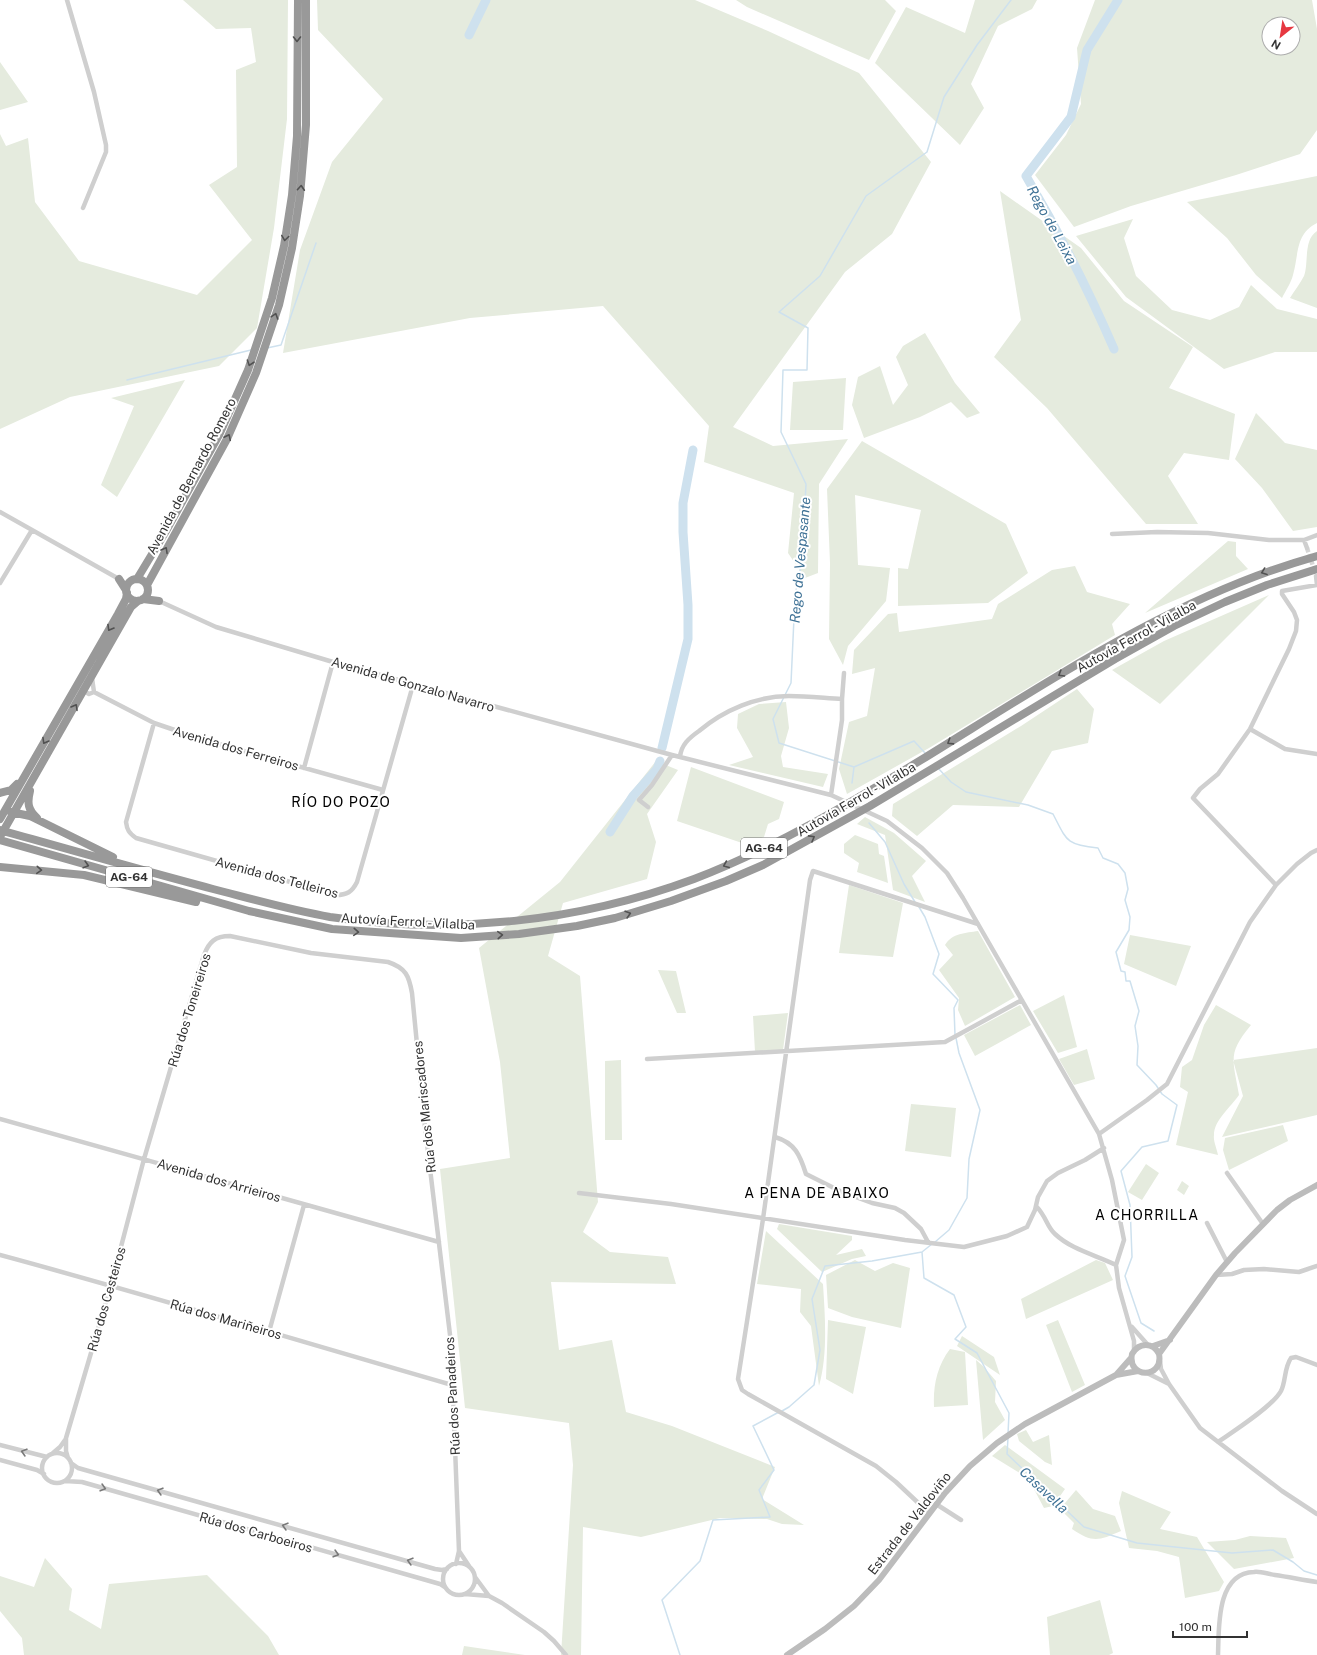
<svg xmlns="http://www.w3.org/2000/svg" width="1317" height="1655" font-family="'Public Sans',sans-serif">
	<style>
		.green { fill: #e5ebde; fill-rule: evenodd }
		.lines { fill: none; stroke-linecap: round; stroke-linejoin: round }
		.stream { stroke: #cee1ee; stroke-width: 1.5 }
		.river { stroke: #cee1ee; stroke-width: 9 }
		.street-tunnel { stroke: #d6d6d6; stroke-width: 4.5; stroke-dasharray: 4.5 2; stroke-linecap: butt }
		.street { stroke: #cfcfcf; stroke-width: 4.5 }
		.secondary { stroke: #bcbcbc; stroke-width: 6 }
		.highway { stroke: #999; stroke-width: 8 }
		.oneway { stroke: #515151 }
		.oneway2 { stroke: #797979 }
		.labels { text-anchor: middle; stroke-width: 4; stroke-linejoin: round; paint-order: stroke }
		.shield { fill: #fff; stroke: #707070; stroke-width: 1 }
		.shield-label { font-size: 12px; font-weight: bold; fill: #323232 }
		.street-label { font-size: 13px; fill: #323232; stroke: #fff }
		.water-label { font-size: 14px; font-style: italic; fill: #3f7296; stroke: #fff }
		.neighbourhood-label { font-size: 14px; letter-spacing: 1px; fill: #000; stroke: #fff }
	</style>
	<rect width="100%" height="100%" fill="#fff"/>
	<!-- green -->
	<path class="green" d="M183,0h105l-1,119 -13,109 -17,100 -38,38 -149,31 -70,32v-295l6,12 22,-8 7,64 44,59 118,34 55,-55 -43,-55 28,-18 -1,-97 20,-8 -5,-34 -35,1z
		M317,0h378l73,31 91,42 72,89 -39,72 -47,38 -112,155 40,19 75,-7 -29,45 -1,89 -13,5 -17,-25 6,-60 -90,-31 5,-36 -106,-120 -133,12 -187,35 17,-103 32,-88 51,-63 -65,-69z
		M736,0h149l11,11 -27,49 -122,-53z
		M975,0h62l-5,9 -34,17 -27,58 13,24 -24,37 -85,-82 31,-56 59,26z
		M1095,0h217l5,29v101l-17,24 -64,21 -105,31 -57,21 -39,-52 31,-40 15,-31 -4,-56zM1269,24h24v24h-24z
		M0,62l28,40 -28,8z
		M1317,176v47c-22,11 -18,31 -24,52 -2,8 -7,15 -11,23l-26,-23 -29,-37 -40,-36z
		M1000,191l81,57 43,53 69,46 -24,41 66,26 -6,46 -45,-7 -16,23 30,48h-52l-99,-116 -53,-51 27,-37z
		M1133,219l-9,19 12,38 36,34 38,10 29,-13 12,-22 26,24 40,10v33h-42l-51,17 -98,-72 -50,-61z
		M1317,231v77l-27,-10c4,-7 10,-14 14,-22 5,-13 -1,-36 13,-45z
		M925,333l30,50 25,30 -13,5 -16,-16 -31,15 -56,21 -12,-33 6,-28 22,-11 13,39 15,-20 -12,-28 7,-11z
		M846,378l-3,52h-53l3,-48z
		M185,380l-68,117 -16,-12 33,-79 -23,-8z
		M1256,413l29,30 32,7v77l-24,4 -31,-43 -27,-29z
		M862,441l144,83 22,49 -40,30 -90,3v-38l10,1 13,-59 -66,-15 3,70 32,3 -4,33 -38,45 -5,19 -14,-26 1,-76 -3,-74z
		M1228,541l8,1v14l12,13 -103,44z
		M1075,566l12,26 43,12 -18,20 3,11 -186,113 -82,46 -8,-25 10,-47 18,-6 8,-48 -23,6 2,-24 34,-36 9,-1 2,19 93,-13 6,-15 54,-34z
		M1269,595l-109,109 -48,-34 52,-29z
		M1077,689l17,20 -6,34 -36,8 -33,56 -66,-2 -36,31 -25,-20 1,-12 128,-78z
		M786,702l3,26 -8,28 2,11 45,7 -5,13 -94,-22 24,-8 -16,-29 1,-14 21,-10z
		M656,761l22,9 -31,44 9,28 -9,37 -84,24 -15,53 32,20 18,226 -15,30 27,20 58,5 8,27 -125,-2 8,68 53,-10 14,72 46,14 103,41 -13,32 42,26 -22,-1 -15,-5 -47,-1 -79,19 -58,-10 -2,128h-20l12,-190 -4,-42 -104,-15 -25,-239 70,-11 -10,-96 -21,-114 81,-66z
		M691,767l93,35 -5,17 -11,5 -4,13 -19,7 -68,-23z
		M865,817l29,16 32,28 -14,15 13,26 -32,-12 -8,-55 -28,-11z
		M855,835l23,9 1,10 5,2 4,27 -31,-11 2,-9 -15,-10v-9z
		M849,885l54,18 -10,54 -54,-4z
		M978,931l37,66 -50,29 -7,-16 1,-12 -20,-28 14,-15 -8,-10c7,-12 21,-12 33,-14z
		M1130,935l61,11 -15,40 -52,-22z
		M658,970l18,1 10,42h-9z
		M1064,995l13,52 -19,6 -25,-42z
		M1020,1005l11,20 -56,31 -11,-21z
		M1216,1005l35,20c-24,29 -18,34 -12,70 -8,12 -25,25 -25,40 -1,6 3,14 4,20l-42,-10 12,-53 -8,-5 2,-20 10,-7 12,-35z
		M788,1013l-5,37 -28,2 -2,-36z
		M1317,1048v67l-95,22 21,-41 -10,-36z
		M1087,1049l8,30 -21,6 -15,-26z
		M621,1060l1,80h-17v-79z
		M911,1104l45,4 -5,49 -46,-6z
		M1283,1125l5,16 -59,29 -6,-20 2,-12z
		M1146,1164l13,9 -17,27 -14,-8z
		M1182,1181l7,5 -5,9 -7,-5z
		M779,1224l73,12v4l-16,15 26,-6 4,7 -14,3 -30,13 -45,-43z
		M766,1231l57,53c2,33 5,70 -4,102l-8,-60 -11,-14 1,-23 -44,-5z
		M855,1260l20,11 18,-8 17,5 -9,60 -49,-11 -24,-9 -2,-33z
		M1096,1260l9,3 8,17 -87,39 -5,-20z
		M828,1320l38,7 -13,67 -27,-15z
		M1058,1320l27,65 -13,7 -26,-67z
		M962,1336l32,21 6,18 -43,-29z
		M950,1349l15,3 3,53 -34,2c-1,-21 3,-41 16,-58z
		M976,1360l7,6 13,15 -1,21 10,18 -22,20z
		M1026,1430l7,12 16,-7 3,30 -7,-3 -26,-21 -2,-7z
		M1005,1445l60,44 -12,17 -9,2 -16,-30 -36,-22z
		M1076,1490l17,19 22,7 6,15c-23,10 -28,12 -49,-2l2,-6 -14,-14z
		M1122,1491l49,21 -11,17 37,8 27,45 -5,9 -34,7 -6,-41 -22,-6 -28,-3 -10,-45z
		M1250,1536l36,2 8,20 -60,11 -27,-27 28,-2z
		M45,1558l27,31 -3,21 32,19 8,-45 98,-9 61,61 11,19h-255l-2,-17 -22,-27v-35l34,11z
		M1100,1600l13,53 -4,2h-59l-3,-38z
		M464,1646l61,9h-63z"/>
	<g class="lines">
		<!-- stream -->
		<path class="stream" d="M267,348l14,-3 35,-102
			M127,380l124,-30
			M854,767l60,-26 11,12
			M938,768l13,14 15,10 62,13 25,9c14,27 13,31 45,34l5,10 15,6 7,9 3,16 -3,11 5,17 -1,13 -13,22 5,19 4,1 1,9h4l9,30 -4,15 3,20 -1,19 19,20 6,9 15,11 -9,36 -26,6 -21,24 9,34 2,52 -7,19 16,47 13,8
			M852,783l2,-16 -75,-24 -6,-24 18,-36 4,-87 7,-35 4,-77 -25,-52 2,-62h24l1,-42 -29,-16 41,-36 46,-80 61,-44 17,-55 33,-52 34,-45
			M869,823l16,19 19,42 11,18
			M919,907l6,10 14,37 -6,20 25,26 -4,8 1,27
			M935,1242l14,-12 18,-32 2,-39 11,-49 -21,-57 -3,-15
			M922,1252l2,26 30,17 12,32 -11,12 22,14 32,60 -1,21
			M782,1411l7,-4 25,-22 6,-35 -8,-51 13,-33 47,-5 50,-9 10,-8
			M1008,1438l-1,16 77,73 53,16 95,10 41,-3 20,12 11,9 13,4
			M680,1655l-18,-55 38,-39 13,-41 57,-3 -11,-27 15,-20 -21,-44 26,-14"/>
		<!-- river -->
		<path class="river" d="M469,35l17,-35
			M1114,349c-26,-60 -55,-117 -88,-173l45,-59 16,-67 31,-50
			M662,748l26,-109v-34l-5,-73v-29l10,-53
			M610,832l23,-36 24,-27 3,-8"/>
		<!-- street-tunnel -->
		<path class="street-tunnel" d="M1307,548l8,24"/>
		<!-- street -->
		<path class="street" d="M67,0l27,92 12,53v7l-23,56
			M0,512l119,67
			M1112,534l45,-2 51,1 61,7h35l13,-5
			M1304,540l3,8
			M0,583l32,-53
			M159,601l57,26 117,35 339,93 159,40 56,26 35,27 25,25 16,25 136,236 13,46 12,60 -8,25 3,23 15,53v9
			M82,690l7,4 5,-2 -2,-14
			M94,692l60,31 47,16 182,51
			M154,723l-28,99c1,8 3,11 10,16l200,57c11,0 16,-3 21,-13l56,-197
			M1250,729l35,20 32,5
			M680,757c1,-12 9,-19 19,-26 25,-21 58,-35 90,-35 18,0 35,2 53,3
			M304,768l29,-106
			M831,795l11,-75v-21l2,-26
			M648,807l-9,-7 13,-15 20,-30
			M1276,885l-83,-87 7,-9 18,-15 32,-45 39,-80 7,-18 1,-11 -3,-8 -12,-18v-3l35,-6 -1,-9
			M647,1059l298,-17 77,-42
			M0,1119l439,123
			M1099,1134l48,-34 20,-16 83,-162 26,-37 21,-21 14,-11 6,-3
			M775,1137c20,6 25,18 31,37l36,18 30,11 23,5 9,5 17,16 7,13
			M1227,1173l36,51
			M579,1193l92,11 234,36 59,7 43,-11 20,-9 8,-17 3,-13 9,-16 11,-8 27,-13 19,-12
			M1036,1206c10,10 11,21 19,28 17,16 41,21 61,31
			M1207,1223l20,39
			M0,1255c152,41 302,87 452,130
			M1216,1275l16,-1 12,-4 20,-1 35,3 18,-6
			M1132,1327l16,18
			M269,1332l35,-127
			M1160,1361l1,8 8,15 31,44 82,63 35,23
			M1147,1373l22,11
			M1218,1442c16,-11 55,-36 63,-51 5,-10 3,-23 10,-33l5,-1 21,8
			M0,1445l47,12
			M53,1453l7,-6 5,-7
			M42 1468a15 15 0 1 1 30 0a15 15 0 1 1-30 0Z
			M68,1458l-2,-7v-13l45,-153 33,-126 60,-204c5,-13 11,-19 26,-19l81,17 77,9c18,6 21,14 24,31l13,134 26,216 8,208 -3,13
			M0,1460l37,10 7,4
			M71,1463l7,5 357,101 7,1 5,-1
			M65,1481l17,1 358,102 6,4
			M936,1504l25,16
			M929,1513l-33,-31 -20,-16 -128,-72 -6,-4 -4,-11 25,-160 47,-339 3,-9 165,53
			M459,1551l10,15
			M443 1579a16 16 0 1 1 32 0a16 16 0 1 1-32 0Z
			M475,1577l14,19
			M465,1594l24,2 13,7 42,29 10,9 12,14
			M1218,1655c1,-27 -2,-82 36,-83 6,-1 14,2 21,3 14,2 28,5 42,7"/>
		<!-- secondary -->
		<path class="secondary" d="M1153,1346l17,-6
			M1159,1354c-6,-12 -20,-12 -27,0 -5,25 32,25 27,0l57,-79 19,-22 42,-43 13,-10 27,-15
			M1116,1375l22,-4
			M787,1655l38,-26 29,-23 25,-26 66,-87 25,-27 27,-23 28,-19 91,-49 15,-17"/>
		<!-- highway -->
		<path class="highway" d="M126 590a11 11 0 1 1 22 0a11 11 0 1 1-22 0Z
			M119,579l7,11
			M137,579l29,-48 53,-96 29,-65 24,-72 12,-52 8,-51 5,-59 1,-136
			M147,585l80,-146 29,-66 23,-68 13,-57 8,-52 6,-71v-125
			M143,599l16,2
			M30,791c-3,12 -2,19 7,27
			M0,793l11,-3 6,-6
			M11,812l19,4 83,41
			M0,819l118,-205 8,-15 1,-6
			M0,830c71,20 141,40 213,59 39,10 77,21 117,28 122,18 248,5 364,-38 81,-31 158,-77 232,-122 125,-77 249,-161 391,-201
			M1,835l130,-228 7,-6
			M0,840l249,71 83,18 129,9 58,-4 58,-8 38,-8 56,-17 55,-20 37,-16 107,-59 245,-147 59,-33 51,-24 42,-17 50,-16
			M0,867l84,8 112,27"/>
	</g>
	<!-- one-way arrows -->
	<defs><path id="oneway-chevron" d="M-2-3.5L2.5 0L-2 3.5" fill="none" stroke-width="1.6" stroke-linecap="round" stroke-linejoin="round"/></defs>
	<g class="oneway">
		<use href="#oneway-chevron" transform="translate(297 39) rotate(90)"/>
		<use href="#oneway-chevron" transform="translate(301 188) rotate(-86)"/>
		<use href="#oneway-chevron" transform="translate(285 238) rotate(98)"/>
		<use href="#oneway-chevron" transform="translate(275 316) rotate(-72)"/>
		<use href="#oneway-chevron" transform="translate(250 363) rotate(109)"/>
		<use href="#oneway-chevron" transform="translate(228 437) rotate(-64)"/>
		<use href="#oneway-chevron" transform="translate(165 550) rotate(-61)"/>
		<use href="#oneway-chevron" transform="translate(1264 572) rotate(160)"/>
		<use href="#oneway-chevron" transform="translate(110 628) rotate(120)"/>
		<use href="#oneway-chevron" transform="translate(1061 674) rotate(149)"/>
		<use href="#oneway-chevron" transform="translate(75 707) rotate(-60)"/>
		<use href="#oneway-chevron" transform="translate(45 741) rotate(120)"/>
		<use href="#oneway-chevron" transform="translate(950 742) rotate(148)"/>
		<use href="#oneway-chevron" transform="translate(812 838) rotate(-29)"/>
		<use href="#oneway-chevron" transform="translate(86 865) rotate(16)"/>
		<use href="#oneway-chevron" transform="translate(726 865) rotate(157)"/>
		<use href="#oneway-chevron" transform="translate(39 870) rotate(4)"/>
		<use href="#oneway-chevron" transform="translate(628 914) rotate(-16)"/>
		<use href="#oneway-chevron" transform="translate(356 932) rotate(4)"/>
		<use href="#oneway-chevron" transform="translate(500 935) rotate(-4)"/>
	</g>
	<g class="oneway2">
		<use href="#oneway-chevron" transform="translate(24 1452) rotate(-164)"/>
		<use href="#oneway-chevron" transform="translate(103 1488) rotate(16)"/>
		<use href="#oneway-chevron" transform="translate(160 1491) rotate(-164)"/>
		<use href="#oneway-chevron" transform="translate(285 1526) rotate(-164)"/>
		<use href="#oneway-chevron" transform="translate(336 1554) rotate(16)"/>
		<use href="#oneway-chevron" transform="translate(410 1561) rotate(-164)"/>
	</g>
	<g class="labels">
		<!-- shield labels -->
		<g class="shield">
			<rect x="741" y="838" width="46" height="20" rx="3"/>
			<rect x="106" y="867" width="46" height="20" rx="3"/>
		</g>
		<g class="shield-label">
			<text x="764" y="852">AG-64</text>
			<text x="129" y="881">AG-64</text>
		</g>
		<!-- street labels -->
		<g class="street-label">
			<text transform="translate(191 476) rotate(-62)" y="5">Avenida de Bernardo Romero</text>
			<text transform="translate(1136 636) rotate(-29)" y="5">Autovía Ferrol - Vilalba</text>
			<text transform="translate(413 684) rotate(16)" y="5">Avenida de Gonzalo Navarro</text>
			<text transform="translate(236 748) rotate(16)" y="5">Avenida dos Ferreiros</text>
			<text transform="translate(856 799) rotate(-30)" y="5">Autovía Ferrol - Vilalba</text>
			<text transform="translate(277 877) rotate(15)" y="5">Avenida dos Telleiros</text>
			<text transform="translate(408 921) rotate(3)" y="5">Autovía Ferrol - Vilalba</text>
			<text transform="translate(189 1010) rotate(-73)" y="5">Rúa dos Toneireiros</text>
			<text transform="translate(424 1107) rotate(-96)" y="5">Rúa dos Mariscadores</text>
			<text transform="translate(219 1180) rotate(16)" y="5">Avenida dos Arrieiros</text>
			<text transform="translate(106 1299) rotate(-74)" y="5">Rúa dos Cesteiros</text>
			<text transform="translate(226 1319) rotate(16)" y="5">Rúa dos Mariñeiros</text>
			<text transform="translate(452 1396) rotate(-93)" y="5">Rúa dos Panadeiros</text>
			<text transform="translate(909 1523) rotate(-52)" y="5">Estrada de Valdoviño</text>
			<text transform="translate(256 1532) rotate(16)" y="5">Rúa dos Carboeiros</text>
		</g>
		<!-- water labels -->
		<g class="water-label">
			<text transform="translate(1052 225) rotate(61)" y="5">Rego de Leixa</text>
			<text transform="translate(800 560) rotate(-85)" y="5">Rego de Vespasante</text>
			<text transform="translate(1044 1490) rotate(43)" y="5">Casavella</text>
		</g>
		<!-- neighbourhood labels -->
		<g class="neighbourhood-label">
			<text x="341" y="807">RÍO DO POZO</text>
			<text x="817" y="1198">A PENA DE ABAIXO</text>
			<text x="1147" y="1220">A CHORRILLA</text>
		</g>
	</g>
	<!-- north arrow -->
	<g transform="translate(1281 36) rotate(210)"><circle r="19" fill="#ffffff" stroke="#adadad"/>
	<path d="M0-3L7 15L0 10L-7 15Z" fill="#e63841"/>
	<text y="-6" font-size="11" font-weight="bold" text-anchor="middle" fill="#323232">N</text>
	</g>
	<!-- scale -->
	<path d="M1173 1631v6h74v-6" fill="none" stroke="#323232" stroke-width="2"/>
	<text x="1179" y="1631" font-size="12" fill="#323232" stroke="#ffffff" stroke-width="3" paint-order="stroke">100 m</text>
</svg>
